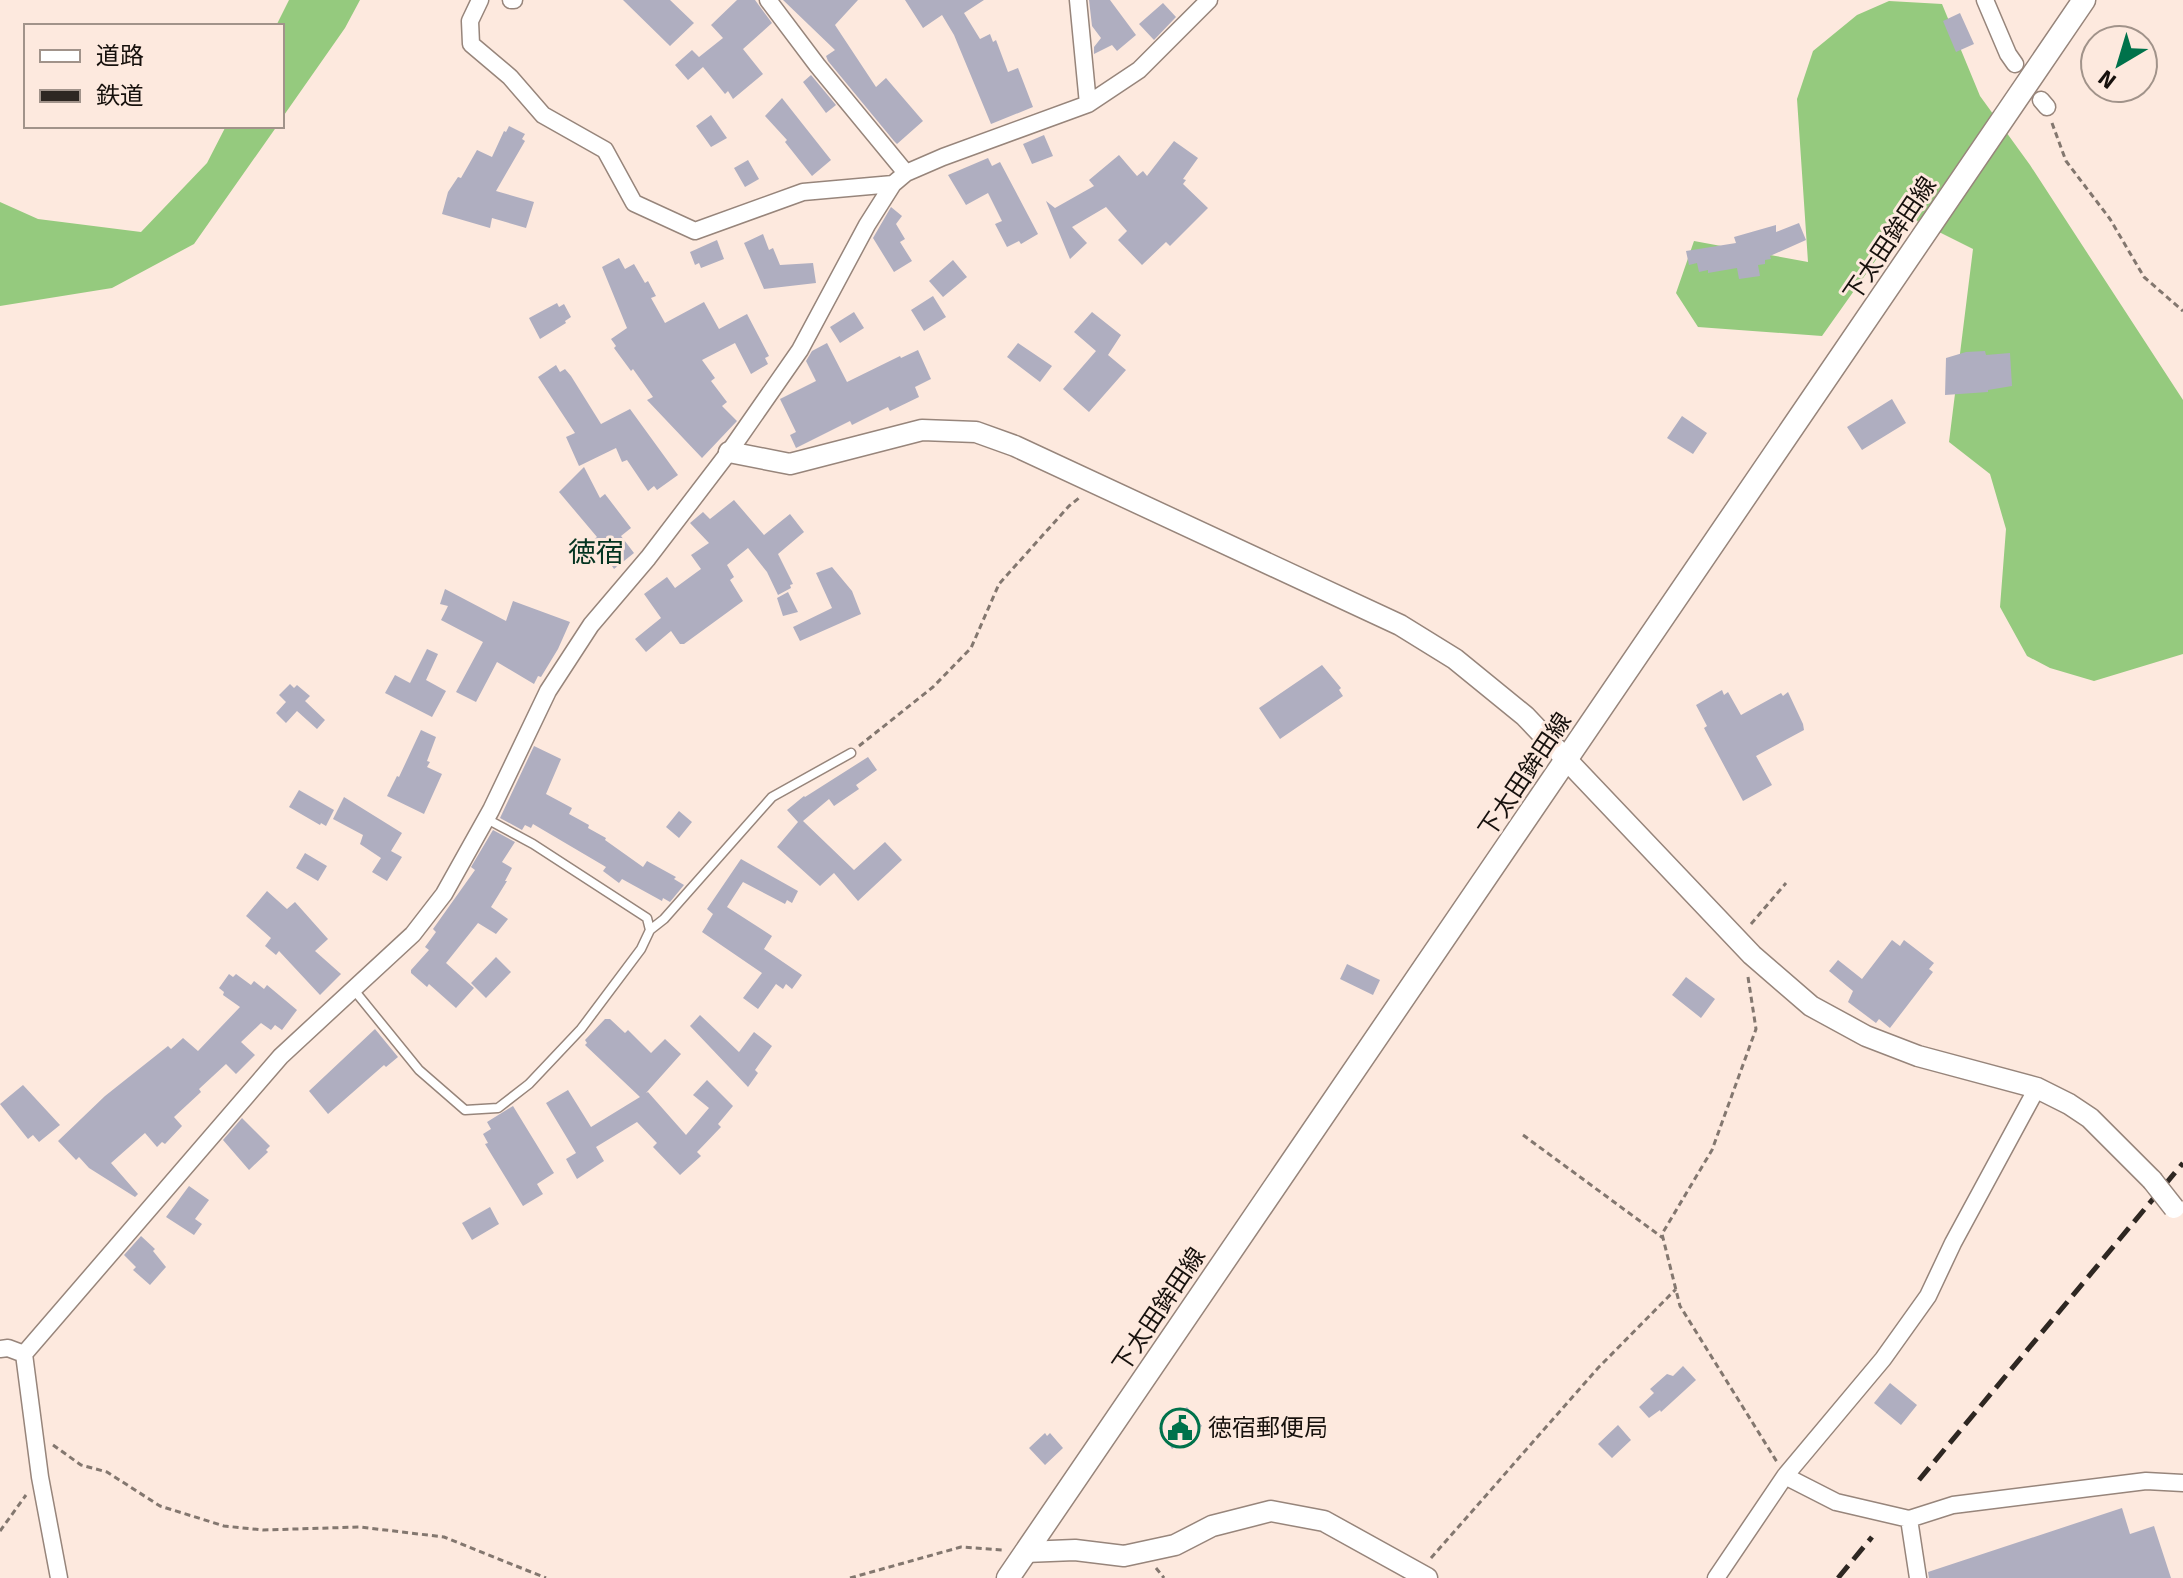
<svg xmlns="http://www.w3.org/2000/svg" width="2183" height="1578" font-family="Signika,'Noto Sans JP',sans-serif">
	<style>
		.forest { fill: #95ca7e }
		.building { fill: #afaec0 }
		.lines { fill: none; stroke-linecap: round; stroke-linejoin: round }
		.service-casing { stroke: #97857b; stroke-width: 11 }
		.minor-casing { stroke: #97857b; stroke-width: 19 }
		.tertiary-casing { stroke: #97857b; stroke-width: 23 }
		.secondary-casing { stroke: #97857b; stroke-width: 25 }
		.path { stroke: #83776f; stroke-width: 3; stroke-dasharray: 6 4; stroke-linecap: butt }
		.service { stroke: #fff; stroke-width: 8 }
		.minor { stroke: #fff; stroke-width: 16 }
		.tertiary { stroke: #fff; stroke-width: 20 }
		.secondary { stroke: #fff; stroke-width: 22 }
		.rail { stroke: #2e2722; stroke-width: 5; stroke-dasharray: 16 8; stroke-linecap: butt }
		.tertiary-bridge-casing { stroke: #97857b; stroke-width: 23; stroke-linecap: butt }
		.tertiary-bridge { stroke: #fff; stroke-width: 20 }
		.labels { text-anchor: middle; stroke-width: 6; stroke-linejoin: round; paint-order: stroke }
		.street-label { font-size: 24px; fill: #17110d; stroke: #fde9de }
		.poi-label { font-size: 24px; fill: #17110d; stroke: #fde9de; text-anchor: start }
		.quarter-label { font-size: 28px; fill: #043421; stroke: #fde9de }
	</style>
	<rect width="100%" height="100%" fill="#fde9de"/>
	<!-- forest -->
	<path class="forest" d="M289,0h71l-15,28 -63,90v-92h-6z
		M1889,1l53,3 38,92 50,69 153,235v254l-89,27 -44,-13 -23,-12 -27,-49 6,-78 -16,-55 -41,-32 24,-193 -66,-33 -85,120 -124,-9 -22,-34 18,-52 114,21 -11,-163 16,-48 44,-36z
		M226,126h51l-83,118 -82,44 -112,18v-104l38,17 103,13 66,-69z"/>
	<!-- building -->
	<path class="building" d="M623,0h47l24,23 -24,23z
		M737,0h18l17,23 -29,26 20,25 -30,25 -5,-8 -3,3 -22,-27 -15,13 -13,-15 17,-15 7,7 24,-19 -12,-13z
		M783,0h75l-23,25 41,62 10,-9 37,43 -26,23 -3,-3 -66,-80 -2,-5 9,-6z
		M905,0h79l-20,13 16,26 10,-5 3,8 3,-2 12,32 10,-4 15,39 -42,17 -37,-89 -12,-20 -19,13z
		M1089,0h21l26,35 -19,16 -5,-6 -18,9v-7l7,-9 -9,-12z
		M1163,3l13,14 -22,23 -15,-16z
		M1960,13l14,31 -18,8 -13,-31z
		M811,75l25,30 -10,8 -23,-31z
		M782,98l49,62 -19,16 -27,-34 2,-2 -22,-24z
		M711,115l16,23 -16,9 -15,-21z
		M509,126l16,8 -3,5 3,2 -29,50 38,11 -8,26 -34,-10 -2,10 -48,-14 6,-22 10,-15 3,1 16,-28 15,7 12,-26 2,1z
		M1044,135l9,21 -21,8 -9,-20z
		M1174,141l24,17 -15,21 3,1 -3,4 25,24 -38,38 -4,-4 -24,23 -24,-25 9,-9 -21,-24 -34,20 15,16 -17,16 -24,-58 9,7 39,-22 -5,-6 30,-25 18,21 6,-5 4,5z
		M988,158l4,8 8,-4 38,72 -17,10 -2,-3 -12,6 -12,-23 7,-3 -14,-28 -22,12 -18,-30z
		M748,160l11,19 -14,8 -11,-19z
		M891,207l11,9 -6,8 9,15 -5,3 12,19 -18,11 -21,-34z
		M1799,223l7,17 -36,16 1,3 -6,1v4l-7,1 2,11 -21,3 -2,-11 -29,5v-3l-9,2 -2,-9 -8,2 -3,-14 50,-8 -2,-6 42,-12v7z
		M763,234l6,16 4,-2 7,17 33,-2 3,20 -52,6 -20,-46z
		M717,240l7,19 -23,9 -2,-5 -4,2 -5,-13z
		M619,258l6,11 9,-5 11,19 3,-2 8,15 -5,2 14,25 39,-21 15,27 28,-15 22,42 -4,2 3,6 -17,10 -16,-31 -33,17 13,18 -4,3 16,21 -5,4 15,15 -35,37 -55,-58 6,-3 -20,-28 -2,2 -17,-23 2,-2 -5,-7 16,-11 -25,-61z
		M953,260l14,17 -24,20 -14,-16z
		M933,296l13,21 -22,14 -13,-21z
		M557,303l2,4 5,-3 7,13 -6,4 1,2 -26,16 -11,-21z
		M854,312l10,16 -24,15 -10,-16z
		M1092,312l29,23 -13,20 18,15 -37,42 -26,-23 33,-38 -22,-19z
		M827,343l20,39 53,-26 1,2 17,-8 13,29 -16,8 4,10 -29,14 -2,-4 -36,18 -2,-4 -54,27 -6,-13 6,-3 -16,-33 36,-18 -10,-20 6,-10z
		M1018,343l34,23 -12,16 -33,-25z
		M1985,351l1,4 24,-2 2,33 -24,4v2l-43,3 1,-37 20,-6z
		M556,365l4,7 5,-3 6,7 30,48 29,-15 48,66 -21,15 -3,-4 -6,5 -21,-31 -5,2 -6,-14 -37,18 -13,-29 9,-4 -37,-56z
		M1892,399l14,24 -44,27 -15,-23z
		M1682,416l25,17 -14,21 -26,-16z
		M584,467l16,31 5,-4 26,34 -10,8 13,17 -20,16 -4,-6 -4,2 -17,-22 8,-6 -38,-45z
		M734,500l30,35 26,-21 14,18 -26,22 15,30 -3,1 1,3 -13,7 -11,-23 -19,-24 -21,17 7,12 -4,3 13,21 -59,43h-4l-9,-13 -25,21 -11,-13 26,-21 -17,-24 23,-17 8,11 26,-19 -10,-14 18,-12 -19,-20 13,-11 7,7z
		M832,567l20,24 9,23 -61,27 -7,-14 39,-19 -16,-35z
		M445,589l61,32 7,-20 57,21 -12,27 -17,28 -3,-1 -4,8 -37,-22 -21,40 -20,-10 27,-50 -42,-22 7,-14 -8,-2z
		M788,592l10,20 -15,4 -6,-18z
		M427,649l11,5 -12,26 20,11 -14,26 -47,-24 10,-18 15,8z
		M1322,665l19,23 -2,2 4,6 -63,43 -21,-31z
		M290,684l4,4 3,-3 13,11 -5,5 20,19 -8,9 -20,-18 -11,12 -10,-10 10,-11 -7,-7z
		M1722,690l2,5 4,-3 13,23 40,-22 2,3 5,-4 15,32 1,6 -48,26 16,29 -29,16 -39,-73 3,-2 -11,-21z
		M421,730l15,7 -9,24 3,1 -3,5 15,7 -18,40 -37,-18 10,-20 2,1z
		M534,746l27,13 -15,35 26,14 -3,6 20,11 -1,3 18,10 -1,2 38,27 4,-6 29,16 -2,2 10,6 -14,17 -7,-4 -1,3 -40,-22 -3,4 -16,-12 3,-4 -73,-43 -2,4 -6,-3 -3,5 -22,-12z
		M868,757l9,13 -21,15 3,4 -25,17 -5,-7 -26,22 51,49 31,-28 17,18 -44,41 -24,-28 -14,13 -43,-39 21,-25 -11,-12 17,-14 1,1z
		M299,790l35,20 -8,16 -5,-3 -1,2 -31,-18z
		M344,797l58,36 -11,18 11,6 -15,24 -15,-9 9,-14 -21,-14 3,-9 -30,-16z
		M679,811l13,11 -13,16 -13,-11z
		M493,830l22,12 -13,20 10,6 -7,13h2l-16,26 17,12 -12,15 -18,-11 -32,40 28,25 -18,20 -27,-24 -2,3 -16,-14v-3l18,-20 -4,-3 11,-15 -3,-3 42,-59 -4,-3z
		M305,853l22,13 -9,15 -22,-13z
		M741,859l57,32 -6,12 -5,-3 -2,4 -42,-22 -16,25 45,29 -8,13 38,26 -10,14 -6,-5 -3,5 -7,-5 -18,25 -15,-11 19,-25 -60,-41 11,-18 -6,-5z
		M267,891l20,18 8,-7 33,37 -13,12 26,23 -21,21 -41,-44 -3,4 -11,-9 6,-8 -25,-22z
		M1892,940l8,6 4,-6 30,23 -5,6 4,3 -43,56 -11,-9 -3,4 -28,-21 5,-11 -24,-20 9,-11 24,19z
		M496,957l15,15 -25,26 -15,-15z
		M1347,964l33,16 -7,15 -33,-16z
		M229,974l4,3 3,-3 15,11 3,-4 10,8 3,-4 30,25 -15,20 -7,-5 -4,5 -10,-7 -20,19 14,13 -19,19 -10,-10 -27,25 2,3 -27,25 8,9 -17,18 -3,-2 -5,5 -12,-14 -34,30 27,31 -3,3 -46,-29 -10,-11 -3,3 -18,-19 47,-45 63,-50 3,3 12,-11 15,13 42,-44 -17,-12 1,-3 -5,-4z
		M1686,977l29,22 -14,19 -29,-23z
		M700,1015l39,37 15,-20 18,14 -17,24 3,3 -10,14 -58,-61z
		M605,1019h5l15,14 3,-3 23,23 14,-14 16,15 -35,39 2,-1 38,43 23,-27 -16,-13 14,-15 26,26 -15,18 3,3 -24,25 4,4 -21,19 -27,-28 4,-4 -20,-21 -41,25 8,14 -27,18 -11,-20 10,-6 -30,-50 22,-13 23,37 49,-30 -55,-52 2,-2 -2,-3z
		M375,1029l23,28 -12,10 -2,-2 -56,49 -19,-23z
		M23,1085l37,40 -21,17 -6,-7 -5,4 -28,-35z
		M513,1106l41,67 -17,11 6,10 -20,12 -38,-62 3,-1 -5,-9 8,-5 -4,-7z
		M242,1118l28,28 -4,4 2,2 -19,18 -26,-30z
		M189,1186l20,14 -14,19 7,5 -8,11 -28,-18z
		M490,1207l9,17 -27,16 -10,-17z
		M141,1236l14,13 -2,2 13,16 -16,18 -17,-15 3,-3 -12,-12z
		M1683,1366l13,14 -35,32 -1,-2 -11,8 -10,-11 15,-14 -4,-4 17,-15 6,2z
		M1890,1383l27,22 -16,20 -27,-22z
		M1187,1407l15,19 -30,23 -13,-21z
		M1618,1425l13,15 -19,18 -14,-14z
		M1045,1433l2,3 3,-3 13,15 -18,17 -16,-17z
		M2122,1508l8,26 24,-8 17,52h-242l-1,-6z"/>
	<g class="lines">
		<defs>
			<path id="service" d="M485,818l48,26 114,74 3,12
				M354,990l65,80 46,40 33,-2 31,-24 52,-55 60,-80 9,-19 14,-11 108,-122 79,-44"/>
			<path id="minor" d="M480,0l-10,21 1,23 39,33 33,38 62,35 29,53 61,28 108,-39 90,-8
				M511,0h3
				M768,0l49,65 89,108
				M1078,0l10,104
				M1985,0l23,54 7,10
				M2041,100l6,7
				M0,1349l8,-1 16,6
				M1785,1476l51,26 73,17 44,-14 193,-24 37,2
				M1909,1519l9,59
				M59,1578l-19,-101 -16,-123 257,-298 132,-122 31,-40 47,-84 57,-119 43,-66 57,-67 81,-106 71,-102 67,-125 26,-41 13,-11 37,-16 145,-53 51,-34 70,-70
				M1716,1578l69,-102 98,-117 45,-63 25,-53 84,-155"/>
			<path id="tertiary" d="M729,452l61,12 132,-34 54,2 39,14 385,179 55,34 70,57 227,239 59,51 55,30 52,20 119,32 32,16 21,14 62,62
				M1025,1552l50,-2 49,6 51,-11 37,-19 59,-15 53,10 103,57"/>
			<path id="secondary" d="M1008,1578l1076,-1578"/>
		</defs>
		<!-- service casing -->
		<use href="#service" class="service-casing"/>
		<!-- minor casing -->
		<use href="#minor" class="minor-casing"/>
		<!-- tertiary casing -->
		<use href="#tertiary" class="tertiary-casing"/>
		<!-- secondary casing -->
		<use href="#secondary" class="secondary-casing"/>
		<!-- path -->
		<path class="path" d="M2052,123l14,38 44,58 34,58 39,34
			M859,746l74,-59 38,-39 28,-64 70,-78 10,-8
			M1751,924l35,-41
			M1748,977l8,52 -44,121 -50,84 18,72 97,156
			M1523,1135l140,103
			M53,1445l28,20 26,7 53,34 64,20 39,4 97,-3 84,10 102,41
			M0,1531l26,-36
			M1431,1558l167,-190 78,-79
			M1156,1568l8,10
			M850,1578l111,-31 41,3"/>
		<!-- service -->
		<use href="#service" class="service"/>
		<!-- minor -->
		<use href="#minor" class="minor"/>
		<!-- tertiary -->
		<use href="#tertiary" class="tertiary"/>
		<!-- secondary -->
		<use href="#secondary" class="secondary"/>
		<!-- rail -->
		<path class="rail" d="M1919,1480l264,-317
			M1838,1578l34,-41"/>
		<defs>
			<path id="tertiary-bridge" d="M2152,1180l22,28"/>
		</defs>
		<!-- tertiary-bridge casing -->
		<use href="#tertiary-bridge" class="tertiary-bridge-casing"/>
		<!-- tertiary-bridge -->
		<use href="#tertiary-bridge" class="tertiary-bridge"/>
	</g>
	<!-- icons -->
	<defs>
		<symbol id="civic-ring" viewBox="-11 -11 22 22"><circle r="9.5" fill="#fde9de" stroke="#00724b" stroke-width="1.5"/><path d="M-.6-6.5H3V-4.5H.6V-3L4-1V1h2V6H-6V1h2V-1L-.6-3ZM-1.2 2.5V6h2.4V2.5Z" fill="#00724b"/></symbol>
	</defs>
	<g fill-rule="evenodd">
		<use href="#civic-ring" x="1158" y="1406" width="44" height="44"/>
	</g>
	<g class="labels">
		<!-- street labels -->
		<g class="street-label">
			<text transform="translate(1890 239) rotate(-56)" y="8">下太田鉾田線</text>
			<text transform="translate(1525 775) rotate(-56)" y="8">下太田鉾田線</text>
			<text transform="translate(1159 1310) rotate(-56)" y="8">下太田鉾田線</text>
		</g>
		<!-- poi labels -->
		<g class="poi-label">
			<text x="1208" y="1436">徳宿郵便局</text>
		</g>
		<!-- quarter labels -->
		<g class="quarter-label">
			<text x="596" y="562">徳宿</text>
		</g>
	</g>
	<!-- legend -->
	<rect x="24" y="24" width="260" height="104" fill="#fde9de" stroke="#a1938a" stroke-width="2"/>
	<rect x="40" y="50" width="40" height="12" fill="#ffffff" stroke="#a1938a" stroke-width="2"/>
	<text x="96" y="64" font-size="24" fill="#17110d">道路</text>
	<rect x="40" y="90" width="40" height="12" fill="#2e2722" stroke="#a1938a" stroke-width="2"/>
	<text x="96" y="104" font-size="24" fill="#17110d">鉄道</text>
	<!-- north arrow -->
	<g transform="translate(2119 64) rotate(218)"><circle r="38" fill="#fde9de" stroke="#a1938a" stroke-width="2"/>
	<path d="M0-6L14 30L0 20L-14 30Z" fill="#00724b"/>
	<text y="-12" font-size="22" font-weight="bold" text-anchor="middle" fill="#17110d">N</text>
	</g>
</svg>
